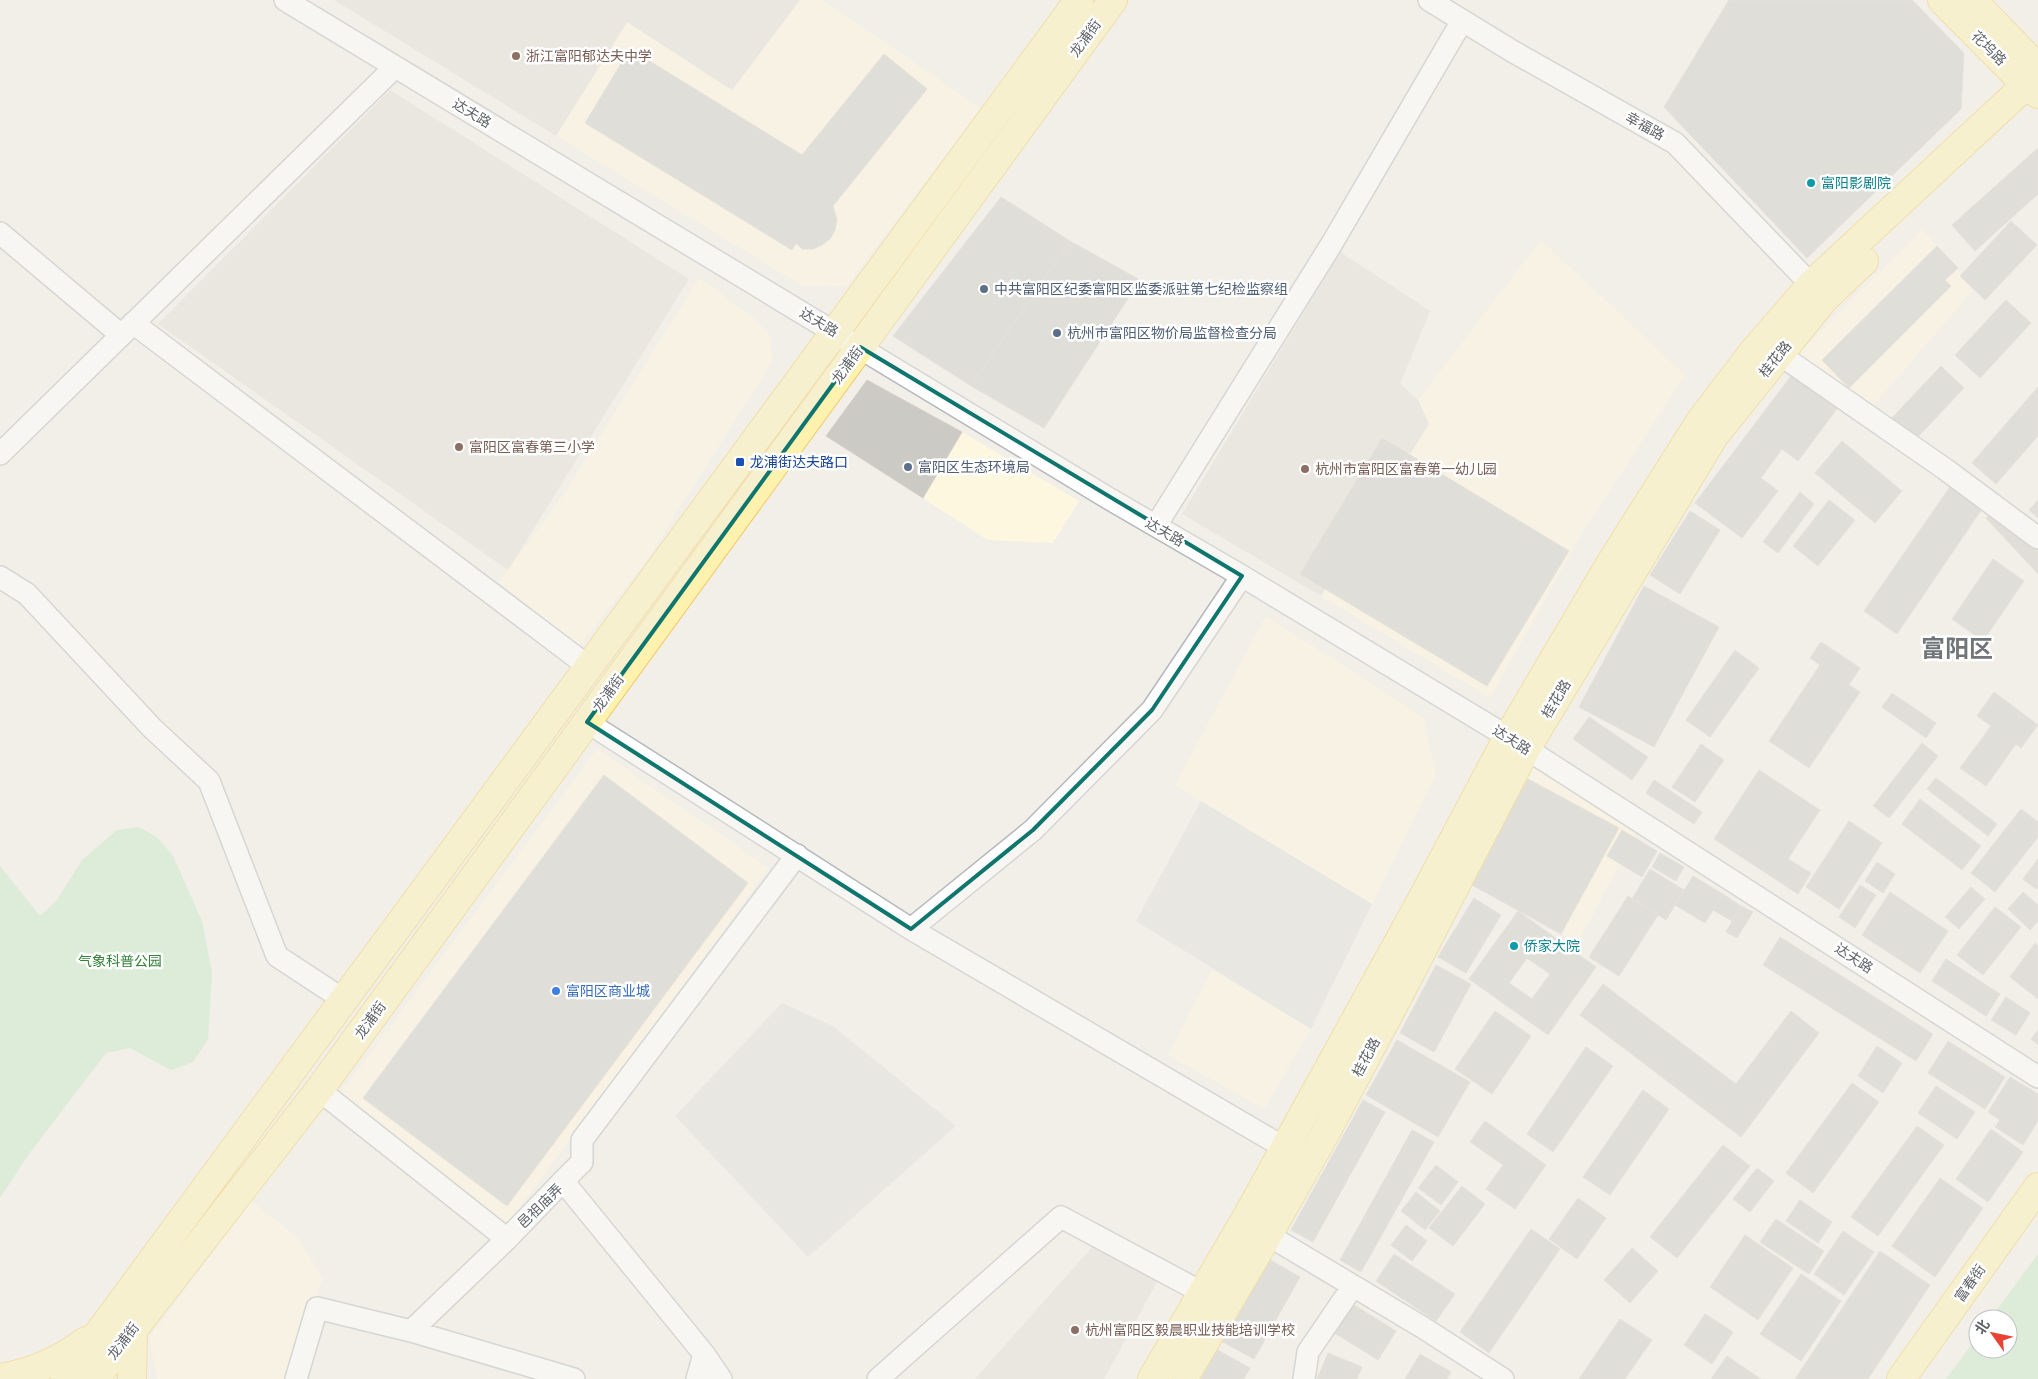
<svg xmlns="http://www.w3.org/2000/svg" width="2038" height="1379" font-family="Manrope,'Noto Sans SC',sans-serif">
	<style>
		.commercial { fill: #fef7e0 }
		.industrial { fill: #e0deda }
		.education { fill: #e1ded6 }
		.green { fill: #c5e8c5 }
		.building { fill: #cccac5; stroke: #d6d1c6; fill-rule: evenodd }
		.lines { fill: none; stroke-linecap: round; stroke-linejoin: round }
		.minor-casing { stroke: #b5b8bc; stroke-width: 24 }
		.major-casing { stroke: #f2c960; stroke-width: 30 }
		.minor { stroke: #fff; stroke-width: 21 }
		.major { stroke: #fff2af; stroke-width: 28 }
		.marked { fill: none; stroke: #0f766e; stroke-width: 4; stroke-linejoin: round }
		.education-dot { fill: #8d6e63; stroke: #fff; stroke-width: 2 }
		.culture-dot { fill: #0f9aa8; stroke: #fff; stroke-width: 2 }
		.service-dot { fill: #5c6f8a; stroke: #fff; stroke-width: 2 }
		.transit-dot { fill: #1a4fb4; stroke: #fff; stroke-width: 2 }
		.shop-dot { fill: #3f7fe0; stroke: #fff; stroke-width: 2 }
		.labels { text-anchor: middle; stroke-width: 5; stroke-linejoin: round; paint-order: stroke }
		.street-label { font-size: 14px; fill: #5f6368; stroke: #fff }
		.education-label { font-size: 14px; fill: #785e54; stroke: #fff; text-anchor: start }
		.culture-label { font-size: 14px; fill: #0d838f; stroke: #fff; text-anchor: start }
		.service-label { font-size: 14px; fill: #4e5e75; stroke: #fff; text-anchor: start }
		.transit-label { font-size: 14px; fill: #164399; stroke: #fff; text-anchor: start }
		.park-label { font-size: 14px; fill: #348238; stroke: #fff }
		.shop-label { font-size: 14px; fill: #366cbe; stroke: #fff; text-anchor: start }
		.town-label { font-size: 24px; font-weight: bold; fill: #70757a; stroke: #fff }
	</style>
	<rect width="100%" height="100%" fill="#f1efe8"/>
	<!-- commercial -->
	<path class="commercial" d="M800,0h22l159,108 -135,179 -45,-2 -245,-149 71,-114 105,68z
		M1922,229l52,60 -108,125 -70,-58z
		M1541,240l144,135 -106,163 -89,160 -169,-102 108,-172 -11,-24z
		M699,278l55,40 16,18 2,26 -124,196 -69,89 -80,-65 67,-91z
		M962,432l117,69 -26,42 -65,-3 -65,-42z
		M1266,616l157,101 13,57 -64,130 -197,-119z
		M597,749l172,119 -264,359 -165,-133z
		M1530,766l107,64 -59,113 -108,-59z
		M1212,970l99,59 -47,80 -96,-54z
		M251,1201l47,37 25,40 -37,101h-129l-8,-41z"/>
	<!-- industrial -->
	<path class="industrial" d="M1201,801l171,103 -61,125 -175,-108z
		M782,1003l51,23 123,100 -148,131 -133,-141z"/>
	<!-- education -->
	<path class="education" d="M334,0h466l-68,90 -105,-68 -71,114z
		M390,90l299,189 -181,291 -350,-246z
		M1340,252l90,59 -30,73 18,16 11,24 -108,172 -139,-82z
		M1094,1245l63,37 -53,97h-129z"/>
	<!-- green -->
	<path class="green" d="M138,827l19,10 16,19 29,65 10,51 -4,67 -15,23 -22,8 -41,-22 -24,5 -77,101 -29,44v-332l40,50 17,-16 25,-40 35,-30z
		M2038,1254v125h-92l32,-43v13h30v-30h-18z"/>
	<!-- building -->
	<path class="building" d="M1729,0h183l52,53 -3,56 -154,149 -143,-151z
		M630,49l172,106 82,-101 43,35 -94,117 4,14 -2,10 -5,9 -8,6 -9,4h-11l-6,-6 -4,7 -207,-127z
		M2038,148v46l-63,57 -23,-26z
		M1001,197l69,44 -99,145 -78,-50z
		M2011,221l26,24 -52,55 -25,-24z
		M1070,241l70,39 -96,148 -73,-42z
		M1937,246l21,22 -13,12 6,6 -102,102 -27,-28z
		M2006,300l25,23 -51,55 -25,-23z
		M1941,366l23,22 -50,53 -23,-22z
		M1794,372l45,34 -41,55 -16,-12 -21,29 17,13 -36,47 -47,-35z
		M867,380l95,52 -39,66 -97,-62z
		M2038,387v49l-42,48 -24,-21z
		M1382,438l187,113 -82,135 -187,-112z
		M1842,441l60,50 -27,32 -60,-50z
		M1954,481l32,22 -89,131 -33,-23z
		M1800,492l14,12 -36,49 -15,-11z
		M1829,500l26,20 -37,46 -25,-20z
		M2038,500v18l-9,-8z
		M1998,508l40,44v22l-52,-56z
		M1690,511l30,19 -40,64 -30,-19z
		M1993,559l31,22 -41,60 -31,-22z
		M1644,586l75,41 -65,120 -75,-40z
		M1821,642l39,26 -11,17 11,7 -51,76 -40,-27 51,-76 -10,-7z
		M1735,650l24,18 -49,69 -24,-17z
		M1994,692l44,33 -17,23 -5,-4 -30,42 -26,-18 31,-42 -14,-10z
		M1892,693l44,30 -10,15 -44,-31z
		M1589,717l59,40 -16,23 -59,-41z
		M1922,743l16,13 -49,62 -16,-12z
		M1701,744l23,16 -29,42 -23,-15z
		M1759,770l61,40 -32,49 23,14 -13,21 -84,-55z
		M604,775l144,108 -241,323 -144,-108z
		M1936,778l61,46 -9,12 -61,-47z
		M1528,779l91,49 -58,106 -91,-50z
		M1654,780l48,32 -8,12 -48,-31z
		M1920,799l61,47 -19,24 -60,-46z
		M2021,809l17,13v15l-43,55 -24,-19z
		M1849,821l33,22 -43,66 -33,-22z
		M1622,830l35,21 -15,26 -35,-21z
		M1660,853l24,14 -8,14 -24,-14z
		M2038,859v28l-2,2 -13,-10z
		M1877,862l18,12 -12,19 -18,-12z
		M1650,869l34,21 -18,30 -34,-21z
		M1693,876l30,18 -18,29 -30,-18z
		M1860,885l16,10 -21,33 -16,-11z
		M1971,887l14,12 -26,30 -14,-12z
		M1890,892l58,39 -28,42 -58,-38z
		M2023,892l15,13v16l-8,9 -22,-21z
		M1723,894l18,12 -9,15 -19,-11z
		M1628,896l30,19 -39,61 -30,-19z
		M1474,898l27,17 -35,58 -28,-16z
		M1741,906l12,6 -16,26 -11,-6z
		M1995,907l26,20 -38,48 -26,-20z
		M1518,911l78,56 -48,68 -79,-56zM1527,958l23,16 -18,25 -23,-16z
		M1780,937l153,97 -17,27 -153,-96z
		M2035,943l3,3v53l-28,-22z
		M1946,959l54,35 -14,22 -54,-35z
		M1436,965l35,19 -37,68 -34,-19z
		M1603,984l133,100 55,-73 28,22 -78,104 -161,-122z
		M2006,997l24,16 -14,22 -25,-15z
		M1495,1011l36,25 -39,58 -37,-25z
		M2038,1030v15l-7,-6z
		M1397,1040l73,42 -32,55 -72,-42z
		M1948,1041l57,36 -20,32 -57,-36z
		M1877,1046l25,17 -19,30 -25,-17z
		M1586,1047l27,19 -60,86 -26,-18z
		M2010,1077l28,17v27l-15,24 -28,-18 5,-7 -12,-8z
		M1852,1083l27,19 -66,91 -27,-20z
		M1936,1086l39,26 -18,27 -39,-26z
		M1643,1090l26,19 -59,86 -27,-18z
		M1363,1100l22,12 -72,130 -22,-12z
		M1485,1121l61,44 -31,44 -29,-20 17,-24 -33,-23z
		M1917,1126l27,19 -66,91 -27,-19z
		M1991,1129l32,23 -35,50 -32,-23z
		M1412,1130l22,12 -73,130 -21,-12z
		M1723,1145l27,21 -73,92 -27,-21z
		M1436,1165l22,17 -17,23 -23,-17z
		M1757,1168l17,13 -24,31 -17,-13z
		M1940,1178l43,30 -48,69 -43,-31z
		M1462,1186l23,18 -32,42 -24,-18z
		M1416,1192l24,19 -15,19 -24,-19z
		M1578,1198l28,20 -29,41 -28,-20z
		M1800,1200l32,22 -14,21 -32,-22z
		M1776,1219l48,32 -15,23 -49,-32z
		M1406,1225l21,16 -15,20 -21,-16z
		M1531,1229l29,20 -71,104 -29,-21z
		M1843,1231l31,21 -30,43 -30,-21z
		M1745,1235l48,33 -35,52 -48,-33z
		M1632,1248l26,23 -28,32 -26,-23z
		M1880,1251l50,34 -62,94h-73z
		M1394,1254l61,40 -19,27 -60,-40z
		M1267,1258l33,19 -46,82 -33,-18z
		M1801,1274l40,27 -40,60 -41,-27z
		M1343,1298l53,33 -18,29 -53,-33z
		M1705,1314l28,18 -21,32 -28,-19z
		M1620,1319l32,21 -27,39h-46z
		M1216,1349l34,19 -6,11h-44z
		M1328,1353l34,14 -5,12h-40z
		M1420,1354l31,18 -4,7h-42z
		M1727,1356l34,23h-50z"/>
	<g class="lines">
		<defs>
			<path id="minor" d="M285,0l823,498 134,78 266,161 530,340
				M1429,0l83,51 163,92 146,152
				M0,233l121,102
				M133,323l456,344
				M1779,354l166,115 93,69
				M0,454l395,-387
				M1162,516l169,-271 131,-224
				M0,577l27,17 125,134 57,53 68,175 67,44
				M587,722l324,207 374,219
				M911,929l122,-99 119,-120 90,-134
				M319,1090l188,149 56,-58 141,173 17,25
				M563,1181l19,-19v-22l215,-285
				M1268,1235l154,92 81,52
				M411,1331l96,-92
				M296,1379l21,-71 94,23 163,48
				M697,1379l7,-25
				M878,1379l183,-162 142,76
				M1304,1379l4,-27 45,-66"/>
			<path id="major" d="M1942,0l85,86 11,8
				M1972,0l66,68
				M0,1378c32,-5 61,-18 86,-37
				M65,1379l1014,-1379
				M95,1379l224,-289 794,-1090
				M132,1379l1,-51
				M1152,1379l97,-166 172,-312 87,-164 102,-173 91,-144 52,-68 58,-67 227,-211
				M1183,1379l85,-144 57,-101 75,-141 126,-244 188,-313 110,-137 40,-38
				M1901,1379l137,-192"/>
		</defs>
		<!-- minor casing -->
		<use href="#minor" class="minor-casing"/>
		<!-- major casing -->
		<use href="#major" class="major-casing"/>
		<!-- minor -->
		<use href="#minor" class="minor"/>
		<!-- major -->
		<use href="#major" class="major"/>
	</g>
	<!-- marked area -->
	<path d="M0 0H2038V1379H0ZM860,347l382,229 -90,134 -119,120 -122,99 -324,-207z" fill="#f1efe8" fill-opacity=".55" fill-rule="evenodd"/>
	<path class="marked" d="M860,347l382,229 -90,134 -119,120 -122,99 -324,-207z"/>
	<!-- markers -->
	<g class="education-dot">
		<circle cx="516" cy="56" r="5"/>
		<circle cx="459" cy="447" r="5"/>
		<circle cx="1305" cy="469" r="5"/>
		<circle cx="1075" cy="1330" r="5"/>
	</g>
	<g class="culture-dot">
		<circle cx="1811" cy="183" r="5"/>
		<circle cx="1514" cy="946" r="5"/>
	</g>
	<g class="service-dot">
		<circle cx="984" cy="289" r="5"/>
		<circle cx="1057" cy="333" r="5"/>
		<circle cx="908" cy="467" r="5"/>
	</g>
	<rect class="transit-dot" x="735" y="457" width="10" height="10" rx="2.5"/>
	<circle class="shop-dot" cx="556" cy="991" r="5"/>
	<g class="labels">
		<!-- street labels -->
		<g class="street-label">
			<text transform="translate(1085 38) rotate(-54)" y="5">龙浦街</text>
			<text transform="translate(1989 48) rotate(45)" y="5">花坞路</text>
			<text transform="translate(472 113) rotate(31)" y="5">达夫路</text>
			<text transform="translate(1645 126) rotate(29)" y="5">幸福路</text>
			<text transform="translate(819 322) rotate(31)" y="5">达夫路</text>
			<text transform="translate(1775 359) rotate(-51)" y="5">桂花路</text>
			<text transform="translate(847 365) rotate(-54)" y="5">龙浦街</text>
			<text transform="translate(1165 532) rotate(30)" y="5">达夫路</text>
			<text transform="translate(608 693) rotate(-54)" y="5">龙浦街</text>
			<text transform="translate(1556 699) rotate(-59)" y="5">桂花路</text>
			<text transform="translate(1512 740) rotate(32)" y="5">达夫路</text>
			<text transform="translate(1854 958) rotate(33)" y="5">达夫路</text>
			<text transform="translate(370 1020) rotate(-54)" y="5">龙浦街</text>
			<text transform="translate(1366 1057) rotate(-62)" y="5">桂花路</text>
			<text transform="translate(540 1206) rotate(-44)" y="5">邑祖庙弄</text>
			<text transform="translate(1970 1283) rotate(-55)" y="5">富春街</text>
			<text transform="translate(123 1341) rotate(-53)" y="5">龙浦街</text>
		</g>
		<!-- education labels -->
		<g class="education-label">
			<text x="526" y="61">浙江富阳郁达夫中学</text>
			<text x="469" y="452">富阳区富春第三小学</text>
			<text x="1315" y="474">杭州市富阳区富春第一幼儿园</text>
			<text x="1085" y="1335">杭州富阳区毅晨职业技能培训学校</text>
		</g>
		<!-- culture labels -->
		<g class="culture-label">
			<text x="1821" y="188">富阳影剧院</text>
			<text x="1524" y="951">侨家大院</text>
		</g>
		<!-- service labels -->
		<g class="service-label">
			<text x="994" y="294">中共富阳区纪委富阳区监委派驻第七纪检监察组</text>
			<text x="1067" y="338">杭州市富阳区物价局监督检查分局</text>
			<text x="918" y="472">富阳区生态环境局</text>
		</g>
		<!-- transit labels -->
		<g class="transit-label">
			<text x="750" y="467">龙浦街达夫路口</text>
		</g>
		<!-- park labels -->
		<g class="park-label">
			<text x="120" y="966">气象科普公园</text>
		</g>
		<!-- shop labels -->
		<g class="shop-label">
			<text x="566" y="996">富阳区商业城</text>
		</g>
		<!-- town labels -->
		<g class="town-label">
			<text x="1957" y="657">富阳区</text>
		</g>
	</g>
	<!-- north arrow -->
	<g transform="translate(1993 1334) rotate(303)"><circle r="24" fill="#ffffff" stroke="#bfc1c3"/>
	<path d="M0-4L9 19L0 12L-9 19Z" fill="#ea4335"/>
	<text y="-8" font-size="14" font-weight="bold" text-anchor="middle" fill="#5f6368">北</text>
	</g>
</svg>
